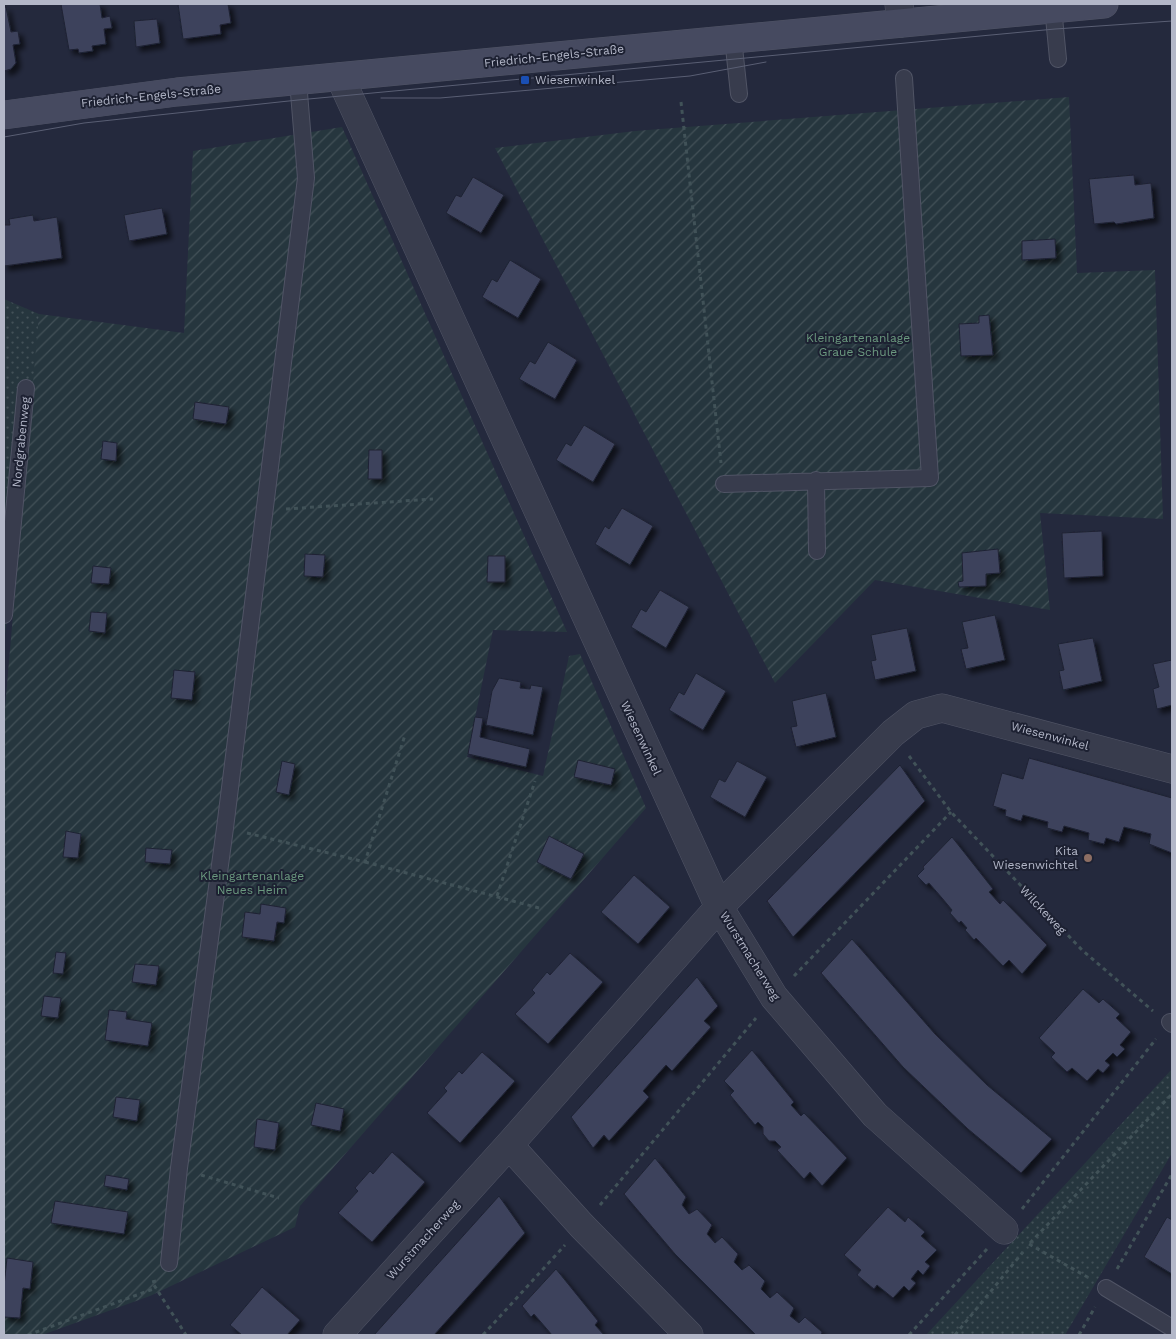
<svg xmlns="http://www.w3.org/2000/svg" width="1176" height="1339" font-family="'Work Sans',sans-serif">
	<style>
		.grass { fill: url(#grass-dots) }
		.garden { fill: url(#garden-furrows) }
		.building { fill: #3e435b; stroke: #1f2334; filter: url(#shadow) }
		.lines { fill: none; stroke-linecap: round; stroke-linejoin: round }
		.lane-casing { stroke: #505465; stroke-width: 18 }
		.street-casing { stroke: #505465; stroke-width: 29 }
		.secondary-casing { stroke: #505465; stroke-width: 29 }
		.path { stroke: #415258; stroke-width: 3; stroke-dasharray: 4 4; stroke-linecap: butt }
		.lane { stroke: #383c4d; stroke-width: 16 }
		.street { stroke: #383c4d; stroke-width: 28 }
		.secondary { stroke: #464a60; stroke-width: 28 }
		.tram { stroke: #5a5f74; stroke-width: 1 }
		.transit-dot { fill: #1a4fb4; stroke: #1d2132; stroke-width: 2 }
		.education-dot { fill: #8d6e63; stroke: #1d2132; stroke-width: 2 }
		.labels { text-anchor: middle; stroke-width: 4; stroke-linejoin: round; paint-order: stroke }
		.street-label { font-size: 12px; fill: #b3b7c8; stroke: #1d2132 }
		.poi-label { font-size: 12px; fill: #b3b7c8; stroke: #1d2132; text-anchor: start }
		.park-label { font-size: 12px; fill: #6b997f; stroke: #1d2132 }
	</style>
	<defs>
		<pattern id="grass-dots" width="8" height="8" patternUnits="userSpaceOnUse" patternTransform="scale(1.25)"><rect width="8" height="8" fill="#26363e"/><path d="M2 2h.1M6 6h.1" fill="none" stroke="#435158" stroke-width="1.8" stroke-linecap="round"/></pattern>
		<pattern id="garden-furrows" width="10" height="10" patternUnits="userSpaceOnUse" patternTransform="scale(1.25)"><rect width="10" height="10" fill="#26363e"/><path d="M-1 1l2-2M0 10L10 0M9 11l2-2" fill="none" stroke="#435158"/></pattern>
		<filter id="shadow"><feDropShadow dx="4.5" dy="4.5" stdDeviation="2.5" flood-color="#0009"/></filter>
	</defs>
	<rect width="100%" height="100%" fill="#24293d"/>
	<!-- grass -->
	<path class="grass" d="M4,299l35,15 -6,102 -29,226z
		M1172,1069v84l-107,182h-139z"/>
	<!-- garden -->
	<path class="garden" d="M1069,97l8,176 78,-3 8,249 -123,-6 10,97 -175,-30 -100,103 -280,-535 140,-17z
		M342,127l225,505 -74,-2 -26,127 76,19 26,-120 11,-2 66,154 -346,398 -5,21 -145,69 -108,39h-38v-616l35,-405 145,19 9,-182z"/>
	<!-- building -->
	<path class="building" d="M61,4h39l2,14 8,-2 2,12 -8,1 2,15 -14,2 1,5 -14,2 -1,-4 -9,1z
		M178,4h50l3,19 -11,2 1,9 -38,5z
		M4,7h2l5,25 7,-1 2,13 -7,1 3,18 -5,6 -7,2z
		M157,19l3,24 -24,4 -2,-26z
		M1134,175l1,10 16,-2 3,35 -38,6 -2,-2 -20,2 -5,-45z
		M473,177l31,18 -23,38 -35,-20 10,-18 5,2z
		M162,208l5,26 -38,7 -5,-26z
		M33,215l1,6 23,-4 5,41 -58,8v-41h6l-1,-6z
		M1055,239l1,19 -34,2v-19z
		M510,260l31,19 -23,39 -36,-21 10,-18 5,3z
		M989,315l4,40 -32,1 -2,-32 20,-1v-7z
		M548,342l29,18 -22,39 -36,-20 11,-18 5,3z
		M195,402l34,5 -3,17 -33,-5z
		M584,425l31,19 -22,38 -37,-22 10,-17 5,3z
		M103,441l14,2 -1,18 -15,-2z
		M369,450h13v29h-14z
		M622,508l31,18 -23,39 -35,-21 10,-18 4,3z
		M1102,531l1,45 -39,2 -2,-45z
		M998,549l2,24 -14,1v12l-27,1 -1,-5 5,-1 -1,-28z
		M305,554l20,1 -2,22 -19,-1z
		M488,556h17v26h-18z
		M93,566l18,2 -2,16 -18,-1z
		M660,590l29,17 -23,41 -35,-21 10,-18 5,3z
		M91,612l16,1 -2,20 -16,-2z
		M995,615l10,45 -39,9 -5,-20 7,-1 -6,-26z
		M907,628l9,43 -41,9 -4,-19 5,-1 -5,-25z
		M1093,638l9,43 -39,9 -4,-19 5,-1 -6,-26z
		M1172,660v45l-15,4 -4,-20 6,-2 -6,-23z
		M174,670l21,2 -3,28 -21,-2z
		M696,673l30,18 -23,39 -34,-20 10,-18 5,3z
		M499,678l22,4 -1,6 10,1 1,-4 12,2 -10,48 -47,-10 6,-34z
		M826,693l10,44 -40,10 -5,-20 6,-1 -5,-25z
		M475,717l8,1 -3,19 50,12 -4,18 -58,-13z
		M1029,758l143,40v55l-23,-9 2,-10 -27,-7 -5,15 -13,-4 -2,6 -16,-4 1,-7 -25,-7 -2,6 -15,-4 1,-6 -25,-7 -2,6 -16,-5 1,-6 -13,-4 9,-33 21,6z
		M578,760l37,9 -4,16 -37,-8z
		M282,761l13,3 -6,31 -13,-3z
		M737,761l30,16 -22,40 -35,-20 9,-18 6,3z
		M900,765l25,36 -132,136 -26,-36z
		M66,831l15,3 -3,24 -15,-1z
		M549,836l35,18 -13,25 -34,-17z
		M952,837l41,52 -4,3 11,12 3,-4 44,45 -25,29 -13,-14 -6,6 -27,-28 -2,2 -9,-10 2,-2 -6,-7 -2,2 -9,-10 2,-3 -10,-12 -13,-15 -3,2 -9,-9 7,-7 -1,-2z
		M146,848l26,2 -2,14 -25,-2z
		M634,875l36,32 -32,37 -37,-32z
		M261,904l25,4 -2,15 -7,-1 -3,19 -32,-4 3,-25 15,2z
		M852,939l83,95 52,51 65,54 -31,34 -53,-44 -65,-62 -82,-94z
		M56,952l10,1 -3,21 -10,-1z
		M570,953l33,29 -55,62 -33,-30 20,-21 -3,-3 15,-18 3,3z
		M135,964l24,2 -3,19 -24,-3z
		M697,977l21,29 -14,15 7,6 -39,44 -6,-6 -23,26 6,6 -40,44 -5,-6 -11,13 -22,-31z
		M1083,989l16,14 4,-4 17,15 -4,4 15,14 -11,13 5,4 -8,8 -4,-4 -8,8 5,4 -7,8 -5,-4 -11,12 -15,-13 -5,4 -16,-15 4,-4 -16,-15z
		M44,996l17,2 -3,20 -17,-2z
		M109,1010l18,2 -1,7 26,4 -4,23 -43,-6z
		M752,1050l42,52 -3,3 10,11 3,-3 43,45 -25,28 -12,-14 -6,7 -27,-29 4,-3 -6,-6h-6l-6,-7v-7l-5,-5 -3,3 -25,-30 4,-4 -10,-10z
		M482,1052l33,29 -55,62 -33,-30 20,-22 -3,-3 15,-17 3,3z
		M116,1097l24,3 -3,21 -24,-4z
		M316,1103l28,6 -4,22 -29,-6z
		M257,1119l22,4 -4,27 -21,-3z
		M392,1152l33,30 -53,60 -34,-29 20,-22 -3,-3 15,-17 3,3z
		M655,1158l31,39 -4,8 7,9 8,-5 15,16 -5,9 8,9 7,-6 16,17 -4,8 8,8 7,-5 16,16 -4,8 9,9 7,-6 17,16 -4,8 9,7 6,-6 17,15 -1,3h-65l-81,-81 -51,-60z
		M106,1175l23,4 -2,11 -23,-4z
		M499,1196l26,37 -91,102h-60z
		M55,1201l73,11 -4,22 -73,-11z
		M888,1207l17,15 3,-5 17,15 -4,4 16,14 -12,12 5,4 -7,9 -5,-5 -7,9 5,4 -7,8 -5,-5 -11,12 -16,-13 -3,4 -17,-14 4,-5 -17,-15z
		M1167,1217l5,3v54l-28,-17z
		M7,1258l26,4 -3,27 -7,-1 -3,30 -16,-1v-31z
		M556,1269l42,52 -3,4 9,10h-52l-18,-21 -3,3 -9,-11z
		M262,1287l38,33 -13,15h-45l-12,-10z"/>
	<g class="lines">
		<defs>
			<path id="lane" d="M1053,7l5,52
				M733,38l6,56
				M816,480l1,71
				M724,484l206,-6 -26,-400
				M4,615l22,-227
				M1170,1022l2,2
				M169,1263l10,-95 46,-340 81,-650 -8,-97
				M1106,1288l66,40"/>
			<path id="street" d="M899,4l2,19
				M340,77l379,830 55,90 101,118 129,115
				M509,1145l73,81 107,109
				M337,1335l172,-190 210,-238 174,-174 23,-18 26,-7 230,61"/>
			<path id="secondary" d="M4,115l173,-23 927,-88"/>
		</defs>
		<!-- lane casing -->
		<use href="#lane" class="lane-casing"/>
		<!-- street casing -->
		<use href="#street" class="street-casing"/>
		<!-- secondary casing -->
		<use href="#secondary" class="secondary-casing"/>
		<!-- path -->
		<path class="path" d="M681,102l40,361
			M286,509l147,-10
			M909,756l42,56 131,138 71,61
			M247,833l118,29 40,-127
			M365,862l178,47
			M497,896l38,-115
			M794,976l157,-164
			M201,1175l78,23
			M600,1205l156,-187
			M1022,1209l134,-170
			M1030,1243l142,-149
			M1029,1244l60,34
			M1117,1269l55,-95
			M156,1281l-4,1 34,53
			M28,1335l128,-47
			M483,1335l82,-90
			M909,1335l78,-86
			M955,1335l68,-83
			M1079,1335l16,-28"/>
		<!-- lane -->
		<use href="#lane" class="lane"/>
		<!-- street -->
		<use href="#street" class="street"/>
		<!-- secondary -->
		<use href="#secondary" class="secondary"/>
		<!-- tram -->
		<path class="tram" d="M381,98h59l250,-22 76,-14
			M4,137l80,-14 214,-23 757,-71 117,-8"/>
	</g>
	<!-- markers -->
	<rect class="transit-dot" x="520" y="75" width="10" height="10" rx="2.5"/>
	<circle class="education-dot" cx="1088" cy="858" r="5"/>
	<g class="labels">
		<!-- street labels -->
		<g class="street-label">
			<text transform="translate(554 56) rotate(-6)" y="4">Friedrich-Engels-Straße</text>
			<text transform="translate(151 96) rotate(-6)" y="4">Friedrich-Engels-Straße</text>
			<text transform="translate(21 442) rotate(-84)" y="4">Nordgrabenweg</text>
			<text transform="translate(1050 736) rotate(15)" y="4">Wiesenwinkel</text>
			<text transform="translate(641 738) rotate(65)" y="4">Wiesenwinkel</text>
			<text transform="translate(1043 910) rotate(47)" y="4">Wilckeweg</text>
			<text transform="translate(750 956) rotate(58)" y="4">Wurstmacherweg</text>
			<text transform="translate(423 1240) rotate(-48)" y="4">Wurstmacherweg</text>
		</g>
		<!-- poi labels -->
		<g class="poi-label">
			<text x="535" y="84">Wiesenwinkel</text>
			<text x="1078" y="855" text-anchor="end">Kita<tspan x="1078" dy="14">Wiesenwichtel</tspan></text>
		</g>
		<!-- park labels -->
		<g class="park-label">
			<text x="858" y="342">Kleingartenanlage<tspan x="858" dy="14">Graue Schule</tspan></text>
			<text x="252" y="880">Kleingartenanlage<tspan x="252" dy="14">Neues Heim</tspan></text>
		</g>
	</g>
	<!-- border -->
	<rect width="1176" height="1339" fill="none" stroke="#b3b7c8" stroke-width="10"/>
</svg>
